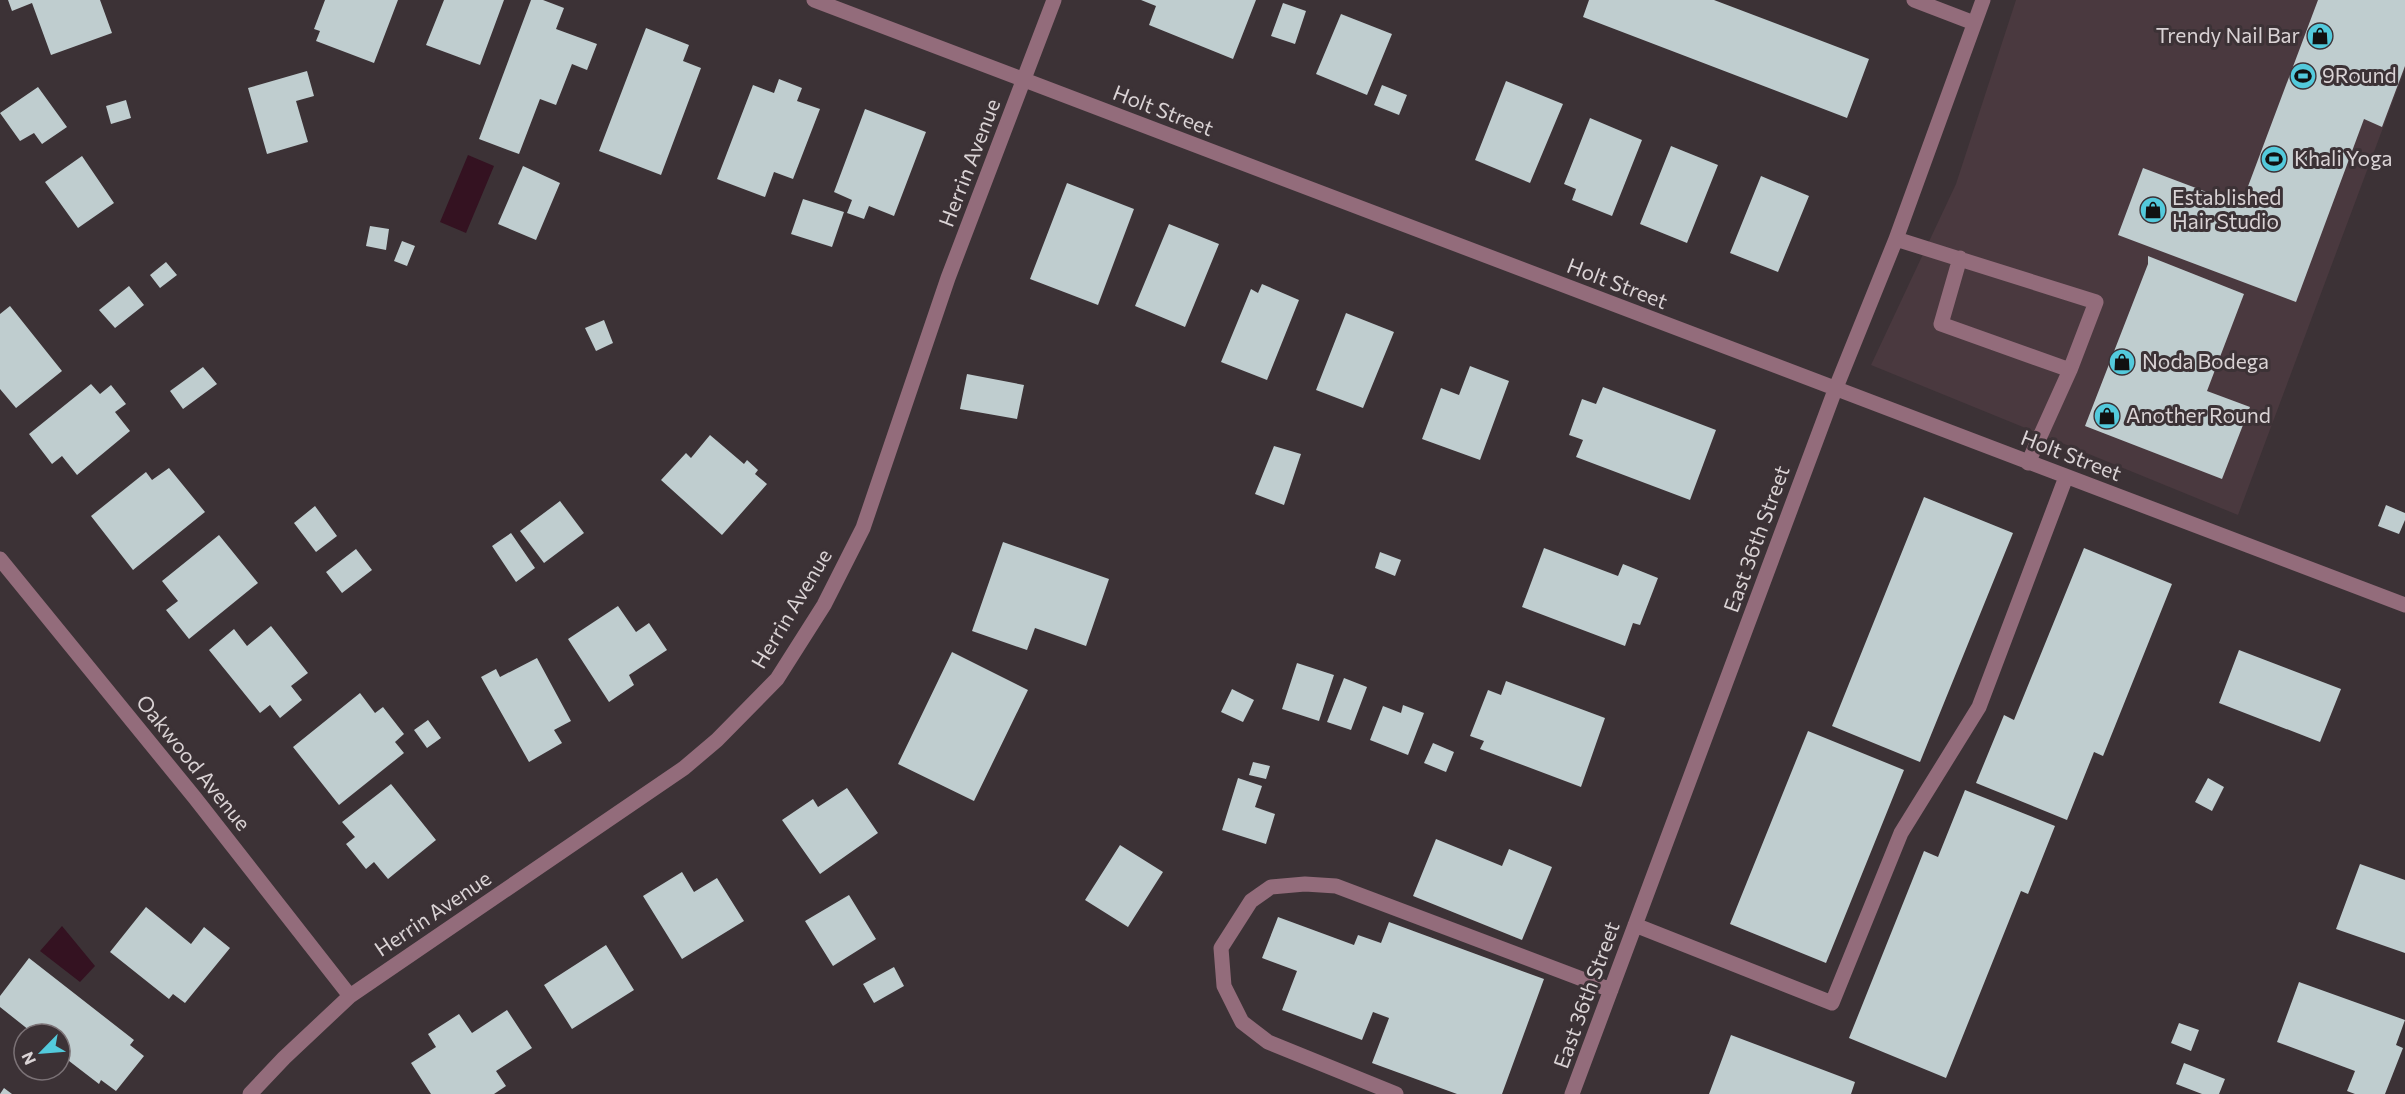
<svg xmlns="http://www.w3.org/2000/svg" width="2405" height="1094" font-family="Commissioner,sans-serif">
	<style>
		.built { fill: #4a393f }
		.water { fill: #341221 }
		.building { fill: #bfcdcf }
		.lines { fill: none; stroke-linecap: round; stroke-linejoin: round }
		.minor { stroke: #936c7b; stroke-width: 15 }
		.labels { text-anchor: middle; stroke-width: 6; stroke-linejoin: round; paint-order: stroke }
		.poi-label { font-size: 21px; fill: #dad3d5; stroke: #3c3236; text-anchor: start }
		.street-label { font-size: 21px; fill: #dad3d5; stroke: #3c3236 }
	</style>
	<rect width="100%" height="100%" fill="#3c3236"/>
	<!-- built -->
	<path class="built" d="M2016,0h389v69l-167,446 -367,-150 85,-181z"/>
	<!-- water -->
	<path class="water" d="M468,155l26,11 -28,67 -26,-11z
		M62,926l33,40 -15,16 -40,-31z"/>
	<!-- building -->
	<path class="building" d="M8,0h92l12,33 -61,22 -19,-52 -20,8z
		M325,0h73l-24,63 -58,-22 4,-10 -6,-2z
		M444,0h60l-24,65 -54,-20z
		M531,0h12l21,8 -8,21 41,15 -10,26 -15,-6 -16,41 -16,-6 -21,55 -40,-15z
		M1141,0h115l-23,59 -84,-34 7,-19z
		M1589,0h125l155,59 -22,59 -264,-101z
		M2318,0h87v66l-23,61 -18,-8 -68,183 -178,-67 25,-67 98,37z
		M1283,3l23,8 -11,33 -24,-8z
		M1341,14l51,20 -25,61 -51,-21z
		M646,28l43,17 -6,16 18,7 -40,107 -62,-24z
		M307,71l7,25 -18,5 12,41 -41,12 -19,-66z
		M779,79l23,9 -5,13 23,8 -27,70 -19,-7 -9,25 -48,-18 36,-94 21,8z
		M1506,81l57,23 -33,79 -55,-23z
		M1382,85l25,10 -8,20 -25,-10z
		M38,87l29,40 -25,17 -8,-11 -14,8 -20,-28z
		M126,100l5,18 -20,6 -5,-18z
		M865,109l61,23 -32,84 -25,-10 -5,13 -17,-6 5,-13 -18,-8z
		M1590,118l52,22 -30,76 -40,-16 4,-11 -12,-5z
		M1671,146l47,19 -31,78 -47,-19z
		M82,156l32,47 -36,25 -33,-46z
		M523,166l37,17 -24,57 -38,-16z
		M1761,176l48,20 -31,76 -48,-19z
		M1067,183l67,26 -36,96 -68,-26z
		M803,199l41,13 -12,35 -41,-13z
		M1169,224l50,20 -34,83 -50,-21z
		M370,226l19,3 -3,21 -20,-4z
		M402,241l13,5 -8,20 -13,-5z
		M2148,256l96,38 -37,97 43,16 -28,72 -137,-53 63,-162z
		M166,262l11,13 -17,13 -10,-13z
		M1262,284l37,16 -32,80 -46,-18 30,-73 7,4z
		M129,286l15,19 -29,23 -16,-18z
		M10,306l52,65 -46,37 -16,-19v-75z
		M1346,313l48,19 -31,76 -47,-18z
		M604,320l9,23 -17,8 -11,-23z
		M1470,366l39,15 -29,79 -58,-21 19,-51 18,7z
		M203,367l14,17 -34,25 -13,-18z
		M967,374l57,11 -7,34 -57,-10z
		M91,384l9,10 11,-9 15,19 -11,8 15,19 -53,44 -15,-19 -10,8 -23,-30z
		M1603,387l113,43 -26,70 -114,-43 7,-17 -14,-5 13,-36 14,5z
		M710,435l34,29 3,-4 11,10 -3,4 12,10 -45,51 -61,-55 25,-27 5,5z
		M1274,446l27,8 -17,51 -29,-11z
		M169,468l36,44 -72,58 -42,-54 55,-44 6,8z
		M1924,497l89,36 -93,229 -88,-36z
		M560,501l24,32 -40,30 -24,-32z
		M2386,505l19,8v7l-6,14 -21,-8z
		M315,506l22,30 -21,16 -22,-29z
		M511,533l24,35 -19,14 -24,-36z
		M219,535l39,48 -69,56 -23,-29 12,-9 -16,-20z
		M1003,542l106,37 -23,67 -51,-18 -8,22 -55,-19z
		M1544,548l74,28 5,-12 35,14 -18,47 -7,-2 -8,23 -103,-39z
		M2084,548l88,36 -69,172 -9,-4 -27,68 -91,-37 28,-68 10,5z
		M356,549l16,21 -30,23 -16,-21z
		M1380,552l21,8 -6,16 -20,-8z
		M618,606l18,26 13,-9 18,27 -38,25 5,10 -25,17 -41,-63z
		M271,626l37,47 -17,13 11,14 -22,18 -10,-13 -10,8 -51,-63 25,-21 13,17z
		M2239,650l102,39 -21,53 -101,-39z
		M952,652l76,38 -54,111 -76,-37z
		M537,658l34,63 -17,9 8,13 -33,19 -48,-85 15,-8 4,8z
		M1297,663l37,12 -15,46 -37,-12z
		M1344,678l23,9 -16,43 -24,-8z
		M1506,681l99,37 -24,69 -101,-38 4,-8 -14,-5 18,-46 13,5z
		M1232,689l22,11 -11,22 -22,-10z
		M360,693l15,20 8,-6 21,27 -9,8 9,11 -65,52 -46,-58z
		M1403,705l21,8 -16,42 -38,-15 13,-34 18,7z
		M428,720l13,18 -14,10 -13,-18z
		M1808,731l96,39 -78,193 -96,-39z
		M1433,743l21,9 -8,20 -22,-9z
		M1253,762l17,4 -4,13 -17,-4z
		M1238,778l24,8 -7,21 20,7 -9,30 -44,-14z
		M2208,778l16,9 -12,24 -17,-9z
		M391,784l45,56 -48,39 -14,-17 -8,7 -20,-25 9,-7 -13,-15z
		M847,788l31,45 -58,41 -38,-54 31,-21 5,8z
		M1965,790l90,36 -27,68 -7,-3 -75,187 -97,-40 75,-187 14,6z
		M1436,839l66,27 7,-17 43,18 -30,73 -109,-44z
		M1120,845l43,27 -35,55 -43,-27z
		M2360,864l45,16v73l-69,-24z
		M682,872l12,20 23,-14 27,43 -62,38 -39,-63z
		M849,895l27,44 -43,27 -28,-45z
		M146,907l45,37 13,-17 26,21 -45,55 -12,-9 -4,5 -59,-47z
		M1278,917l76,28 4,-10 23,8 8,-21 155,57 -42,115h-45l-85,-31 17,-45 -16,-6 -11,28 -80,-30 15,-39 -35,-13z
		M606,945l28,45 -62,39 -28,-44z
		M29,958l105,82 -4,5 14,11 -28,35 -15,-11 -2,4 -39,-30v-20h-26l-34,-27v-11z
		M894,967l10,19 -30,17 -11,-19z
		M2299,982l106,38 -9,25 7,3 -18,46h-30l-8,-3 8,-20 -78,-29z
		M507,1010l25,38 -36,23 10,15 -12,8h-63l-20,-31 25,-16 -8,-13 31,-20 13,19z
		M2179,1023l20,7 -8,21 -20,-8z
		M1731,1035l124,47 -4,12h-142z
		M2184,1063l41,16 -6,15h-17l-26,-10z
		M4,1088l8,6h-12z"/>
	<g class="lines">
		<!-- minor -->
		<path class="minor" d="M814,0l1591,605
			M1914,0l60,23
			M1896,239l200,63 -26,68 -42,93
			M1960,258l-19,66 129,46
			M0,559l195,239 155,198
			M1635,925l197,78 69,-170 78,-126 87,-230
			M250,1094l34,-36 66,-62 334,-228 33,-28 60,-61 47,-74 39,-77 85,-250 106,-278
			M1396,1094l-128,-52 -26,-20 -18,-36 -3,-38 30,-47 20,-14 34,-3 31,2 275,104
			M1572,1094l263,-704 61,-151 87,-239"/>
	</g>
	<!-- icons -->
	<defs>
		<symbol id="shop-disc" viewBox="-11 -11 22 22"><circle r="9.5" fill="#53cadc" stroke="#3c3236"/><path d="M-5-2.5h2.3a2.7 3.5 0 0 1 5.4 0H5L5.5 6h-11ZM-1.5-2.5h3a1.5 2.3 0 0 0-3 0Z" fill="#111"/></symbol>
		<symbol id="stadium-disc" viewBox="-11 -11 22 22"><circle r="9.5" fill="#53cadc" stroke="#3c3236"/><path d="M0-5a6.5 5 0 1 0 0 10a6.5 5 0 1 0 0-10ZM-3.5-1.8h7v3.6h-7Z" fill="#111"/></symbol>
	</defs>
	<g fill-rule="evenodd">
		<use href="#shop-disc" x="2305" y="21" width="30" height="30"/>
		<use href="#stadium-disc" x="2288" y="61" width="30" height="30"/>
		<use href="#stadium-disc" x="2259" y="144" width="30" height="30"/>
		<use href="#shop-disc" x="2138" y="195" width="30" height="30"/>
		<use href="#shop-disc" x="2107" y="347" width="30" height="30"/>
		<use href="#shop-disc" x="2092" y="401" width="30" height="30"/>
	</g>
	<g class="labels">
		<!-- poi labels -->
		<g class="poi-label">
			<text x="2300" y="43" text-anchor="end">Trendy Nail Bar</text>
			<text x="2322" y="83">9Round</text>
			<text x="2294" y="166">Khali Yoga</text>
			<text x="2172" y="205">Established<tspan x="2172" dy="24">Hair Studio</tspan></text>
			<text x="2142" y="369">Noda Bodega</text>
			<text x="2126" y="423">Another Round</text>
		</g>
		<!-- street labels -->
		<g class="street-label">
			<text transform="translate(1163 111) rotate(21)" y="7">Holt Street</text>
			<text transform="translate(970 163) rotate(-69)" y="7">Herrin Avenue</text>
			<text transform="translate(1617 284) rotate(21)" y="7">Holt Street</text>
			<text transform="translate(2071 456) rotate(21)" y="7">Holt Street</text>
			<text transform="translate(1757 539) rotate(-70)" y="7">East 36th Street</text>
			<text transform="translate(792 609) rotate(-59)" y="7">Herrin Avenue</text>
			<text transform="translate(193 763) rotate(51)" y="7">Oakwood Avenue</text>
			<text transform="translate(433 914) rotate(-34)" y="7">Herrin Avenue</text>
			<text transform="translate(1587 995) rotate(-70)" y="7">East 36th Street</text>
		</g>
	</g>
	<!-- north arrow -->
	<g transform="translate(42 1052) rotate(245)"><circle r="28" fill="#3c3236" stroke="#7b7276" stroke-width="1.5"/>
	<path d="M0-4.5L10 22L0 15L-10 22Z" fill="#53cadc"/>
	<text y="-9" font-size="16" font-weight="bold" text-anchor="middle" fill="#dad3d5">N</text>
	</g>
</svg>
